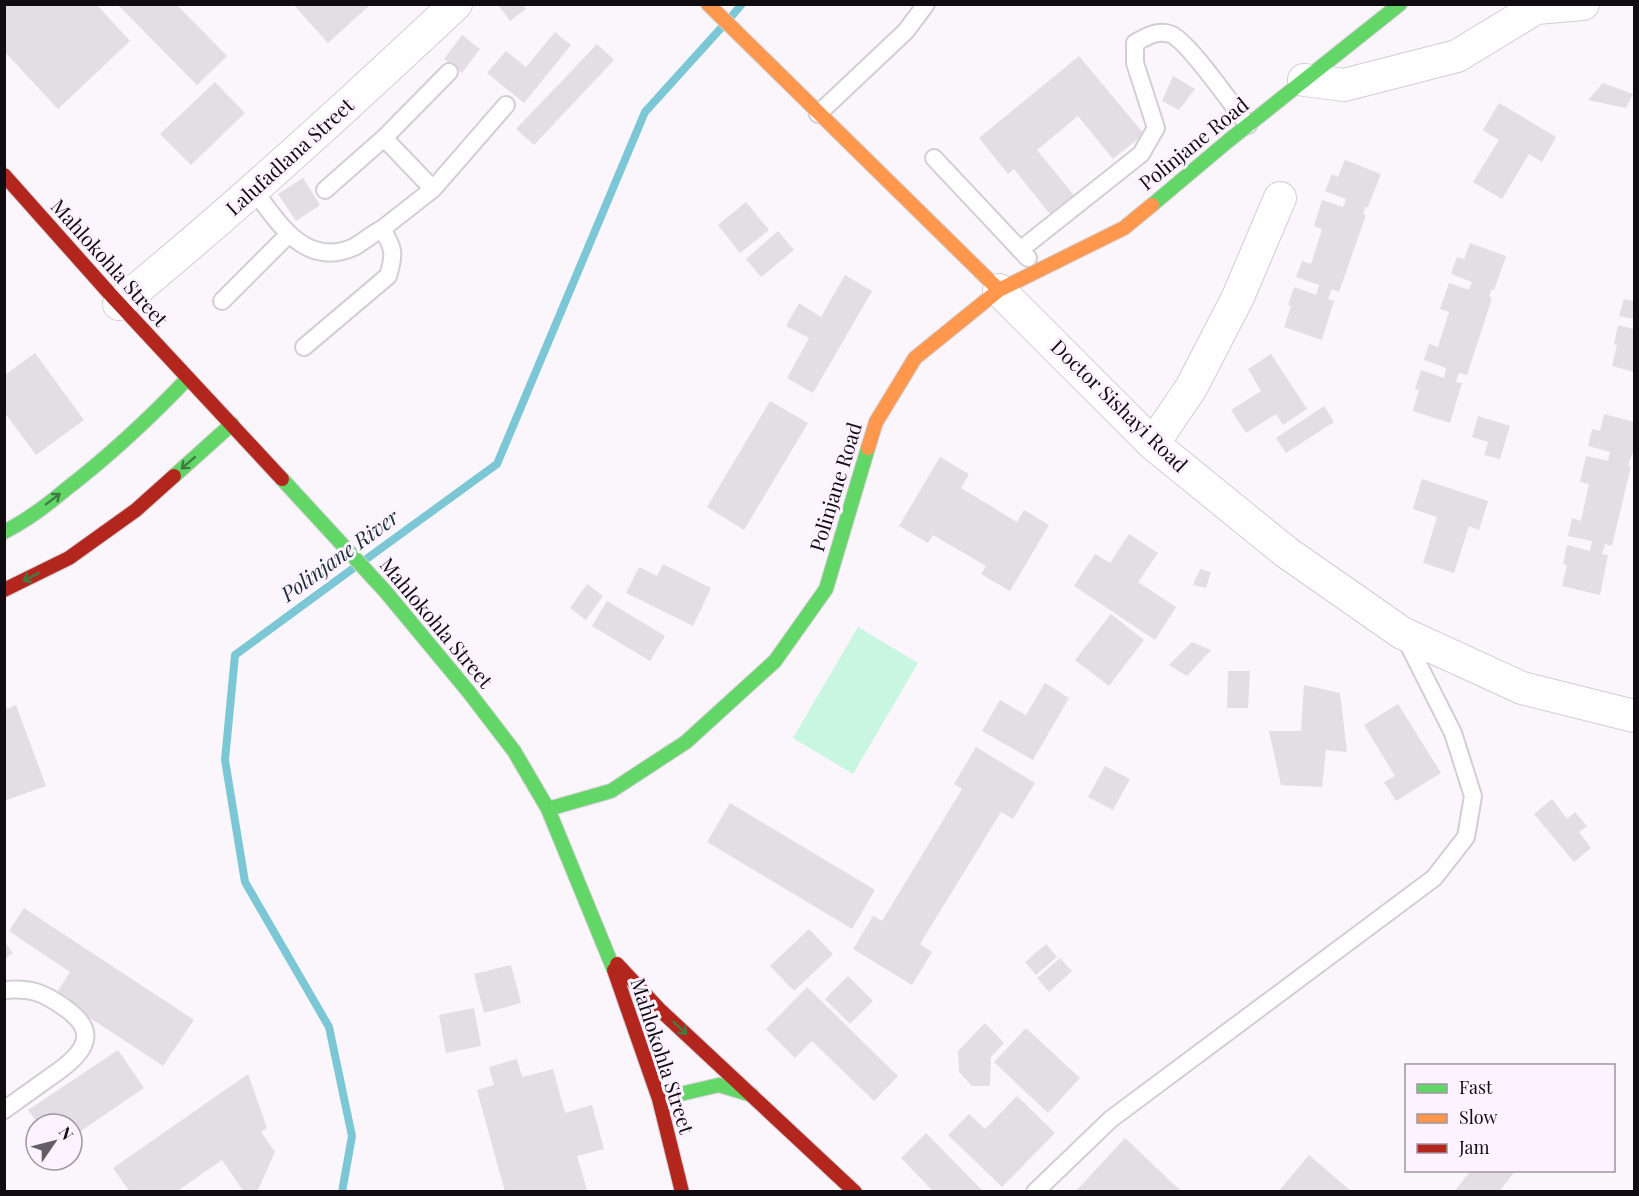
<svg xmlns="http://www.w3.org/2000/svg" width="1639" height="1196" font-family="'Playfair Display',serif">
	<style>
		.pitch { fill: #c8f6e0 }
		.lines { fill: none; stroke-linecap: round; stroke-linejoin: round }
		.stream { stroke: #7cc7d5; stroke-width: 8 }
		.building { fill: #e3dee4 }
		.lane-casing { stroke: #d2ced3; stroke-width: 20 }
		.street-casing { stroke: #d2ced3; stroke-width: 34 }
		.fast-casing { stroke: #d2ced3; stroke-width: 16 }
		.slow-casing { stroke: #d2ced3; stroke-width: 16 }
		.jam-casing { stroke: #d2ced3; stroke-width: 16 }
		.lane { stroke: #fefeff; stroke-width: 16 }
		.street { stroke: #fefeff; stroke-width: 32 }
		.fast { stroke: #63d668; stroke-width: 14 }
		.slow { stroke: #ff974d; stroke-width: 14 }
		.jam { stroke: #b3261e; stroke-width: 14 }
		.oneway { stroke: #3e7c41 }
		.labels { text-anchor: middle; stroke-width: 6; stroke-linejoin: round; paint-order: stroke }
		.street-label { font-size: 20px; fill: #100d11; stroke: #fdf2ff }
		.water-label { font-size: 21px; font-style: italic; fill: #172f33; stroke: #fdf2ff }
	</style>
	<rect width="100%" height="100%" fill="#fbf5fc"/>
	<!-- pitch -->
	<path class="pitch" d="M858,627l60,36 -65,111 -60,-36z"/>
	<g class="lines">
		<!-- stream -->
		<path class="stream" d="M731,17l11,-13
			M365,560l132,-96 148,-352 77,-85
			M342,1192l10,-56 -23,-109 -84,-145 -20,-122 10,-105 120,-88"/>
	</g>
	<!-- building -->
	<path class="building" d="M4,4h92l34,37 -72,68 -54,-58z
		M117,4h59l51,52 -30,29z
		M293,4h78l-43,39z
		M501,4h21l4,5 -16,12 -11,-15z
		M555,32l16,13 -47,58 -37,-30 19,-22 20,16z
		M462,35l18,14 -18,24 -18,-14z
		M597,44l17,16 -80,85 -18,-16z
		M1079,56l65,78 -31,25 -35,-43 -41,34 40,49 -24,19 -39,-49 -6,5 -29,-36z
		M1173,76l22,13 -16,21 -17,-9z
		M215,82l30,31 -54,52 -31,-31z
		M1603,83l30,11 -7,14 -38,-8z
		M1499,103l57,34 -14,25 -13,-8 -27,45 -29,-17 26,-42 -16,-10z
		M1345,160l36,14 -13,33h-2l-3,7 3,1 -27,77 -7,-3 -4,10 6,2 -12,39 -38,-13 7,-21 -3,-1 6,-18 22,8 3,-10 -23,-8 6,-16 9,3 11,-35 -8,-3 8,-26 21,7 3,-8 -21,-8 7,-17 6,3z
		M303,178l17,27 -24,16 -18,-27z
		M746,202l23,28 -29,23 -22,-28z
		M778,231l16,19 -33,27 -15,-18z
		M1470,243l36,13 -12,34 -2,-1 -3,7 3,2 -25,77 -8,-2 -3,9 6,1 -12,40 -37,-12 6,-21 -4,-1 6,-19 23,8 2,-10 -22,-8 5,-16 9,3 11,-35 -9,-3 9,-26 20,7 3,-8 -21,-8 6,-17 7,2z
		M845,275l27,16 -59,102 -26,-15 22,-40 -23,-12 13,-23 22,14z
		M1624,299l10,2v18l-15,-3z
		M1618,325l16,4v43l-22,-6 5,-21 -3,-1z
		M35,353l49,67 -48,35 -31,-42v-38z
		M1271,354l36,55 -24,16 -7,-11 -30,19 -15,-23 30,-19 -13,-22z
		M770,401l38,22 -64,107 -37,-23z
		M1324,406l10,16 -48,31 -10,-15z
		M1604,414l30,8v27l-6,17h3l-19,80 -7,-2 -3,10 6,1 -8,40 -38,-9 5,-21 -4,-1 4,-19 23,6 2,-10 -24,-5 4,-18 9,3 8,-37 -9,-2 6,-26 22,5 2,-9 -22,-6 4,-17 8,2z
		M1478,416l32,10 -10,33 -16,-4 4,-13 -16,-5z
		M940,457l29,17 -8,14 56,34 7,-12 25,15 -39,66 -29,-17 5,-8 -53,-31 -5,8 -29,-17z
		M1422,479l66,22 -9,29 -10,-4 -15,47 -31,-10 14,-46 -24,-8z
		M1129,534l29,19 -20,29 38,25 -21,33 -81,-54 21,-32 15,9z
		M663,564l48,24 -18,38 -67,-33 13,-26 18,9z
		M1200,569l11,3 -5,16 -13,-3z
		M587,584l16,12 -17,24 -16,-12z
		M607,601l58,35 -15,25 -58,-35z
		M1111,614l33,26 -35,46 -34,-26z
		M1192,642l19,8 -24,26 -18,-11z
		M1228,671h22l-2,37h-21z
		M1045,683l24,15 -36,62 -51,-29 18,-31 26,15z
		M1304,685l36,8 7,59 -21,-2 -4,37 -41,-2 -12,-54h32z
		M1398,704l43,69 -45,28 -12,-19 11,-6 -31,-51z
		M16,705l30,81 -42,15v-91z
		M976,747l59,36 -22,36 -12,-7 -81,132 12,8 -20,33 -59,-36 20,-33 9,5 80,-132 -8,-5z
		M1105,766l25,13 -17,31 -25,-13z
		M1552,799l15,20 8,-7 12,14 -8,6 12,16 -17,14 -40,-48z
		M730,803l145,87 -23,39 -145,-87z
		M24,908l170,112 -31,46 -108,-71 15,-23 -61,-41z
		M809,929l24,25 -39,37 -24,-25z
		M4,941l9,12 -9,6z
		M1046,944l11,13 -21,18 -11,-13z
		M1060,958l12,13 -23,21 -12,-14z
		M511,965l10,38 -37,10 -10,-39z
		M848,976l25,25 -23,23 -25,-25z
		M807,987l91,89 -24,25 -62,-60 -17,17 -29,-29z
		M474,1008l7,38 -35,7 -7,-38z
		M985,1023l19,20 -13,14 -1,29h-18l-13,-14 -1,-21z
		M1026,1028l54,50 -32,35 -54,-51z
		M118,1050l26,38 -72,49v-13h-34l-10,-14z
		M517,1059l5,18 31,-8 12,44 27,-8 12,44 -27,7 10,34 -82,2 -28,-102 17,-5 -5,-18z
		M248,1074l19,54 -6,4 14,20 -18,40h-13l-22,-32 -46,32h-46l-17,-24z
		M1017,1096l38,37 -53,54 -54,-52 21,-21 16,15z
		M926,1133l58,59h-50l-33,-34z
		M1125,1138l57,54h-107z
		M1309,1155l43,37h-74z
		M1471,1170h45l-17,22h-45z"/>
	<g class="lines">
		<defs>
			<path id="lane" d="M818,114l88,-83 20,-27
				M384,138l49,51
				M934,158l94,100
				M253,189c25,33 52,80 101,58 9,-5 18,-13 28,-18 12,19 13,25 6,47l-84,71
				M325,190l59,-52 65,-66
				M382,229l51,-40 73,-84
				M1020,250l121,-96 15,-26 -21,-65v-20c11,-6 21,-13 35,-9 17,5 64,74 78,91
				M222,301l66,-66
				M4,990c27,-2 39,2 61,18 42,29 10,52 -19,72 -14,10 -28,20 -42,30
				M1035,1192l76,-73 323,-241 32,-41 7,-41 -20,-63 -49,-97"/>
			<path id="street" d="M1304,80l40,5 113,-29 79,-48 47,-4
				M999,290l154,154 133,108 116,81 120,55 112,28
				M119,304c116,-95 227,-197 337,-300
				M1153,444l38,-56 47,-91 42,-99"/>
			<path id="fast" d="M1152,205l76,-64 172,-137
				M174,476l58,-52
				M282,479l103,112 83,100 46,60 34,58 66,161
				M4,532c22,-11 42,-26 61,-42 44,-34 85,-72 123,-112
				M548,809l63,-18 75,-49 89,-81 51,-72 42,-141
				M659,1099l60,-14 33,10"/>
			<path id="slow" d="M708,4l291,286
				M868,448l8,-26 39,-64 84,-68 125,-62 28,-23"/>
			<path id="jam" d="M4,175l106,119 172,185
				M4,590l65,-32 67,-48 38,-34
				M617,964l42,45 196,183
				M614,970l45,129 23,93"/>
		</defs>
		<!-- lane casing -->
		<use href="#lane" class="lane-casing"/>
		<!-- street casing -->
		<use href="#street" class="street-casing"/>
		<!-- fast casing -->
		<use href="#fast" class="fast-casing"/>
		<!-- slow casing -->
		<use href="#slow" class="slow-casing"/>
		<!-- jam casing -->
		<use href="#jam" class="jam-casing"/>
		<!-- lane -->
		<use href="#lane" class="lane"/>
		<!-- street -->
		<use href="#street" class="street"/>
		<!-- fast -->
		<use href="#fast" class="fast"/>
		<!-- slow -->
		<use href="#slow" class="slow"/>
		<!-- jam -->
		<use href="#jam" class="jam"/>
	</g>
	<!-- one-way arrows -->
	<defs><path id="oneway-shaft" d="M-6 0H5M1.5-3L5.5 0L1.5 3" fill="none" stroke-width="1.6" stroke-linecap="round" stroke-linejoin="round" transform="scale(1.5)"/></defs>
	<g class="oneway">
		<use href="#oneway-shaft" transform="translate(188 463) rotate(139)"/>
		<use href="#oneway-shaft" transform="translate(53 499) rotate(-37)"/>
		<use href="#oneway-shaft" transform="translate(31 577) rotate(153)"/>
		<use href="#oneway-shaft" transform="translate(680 1028) rotate(43)"/>
	</g>
	<g class="labels">
		<!-- street labels -->
		<g class="street-label">
			<text transform="translate(1194 144) rotate(-39)" y="7">Polinjane Road</text>
			<text transform="translate(290 157) rotate(-42)" y="7">Lalufadlana Street</text>
			<text transform="translate(109 263) rotate(48)" y="7">Mahlokohla Street</text>
			<text transform="translate(1119 406) rotate(44)" y="7">Doctor Sishayi Road</text>
			<text transform="translate(836 487) rotate(-73)" y="7">Polinjane Road</text>
			<text transform="translate(436 623) rotate(50)" y="7">Mahlokohla Street</text>
			<text transform="translate(662 1056) rotate(72)" y="7">Mahlokohla Street</text>
		</g>
		<!-- water labels -->
		<g class="water-label">
			<text transform="translate(340 556) rotate(-36)" y="7">Polinjane River</text>
		</g>
	</g>
	<!-- border -->
	<rect width="1639" height="1196" fill="none" stroke="#100d11" stroke-width="12"/>
	<!-- legend -->
	<rect x="1405" y="1064" width="210" height="108" fill="#fdf2ff" stroke="#9e96a0" stroke-width="1.5"/>
	<rect x="1417" y="1084" width="30" height="9" fill="#63d668" stroke="#9e96a0" stroke-width="1.5"/>
	<text x="1459" y="1094" font-size="18" fill="#100d11">Fast</text>
	<rect x="1417" y="1114" width="30" height="9" fill="#ff974d" stroke="#9e96a0" stroke-width="1.5"/>
	<text x="1459" y="1124" font-size="18" fill="#100d11">Slow</text>
	<rect x="1417" y="1144" width="30" height="9" fill="#b3261e" stroke="#9e96a0" stroke-width="1.5"/>
	<text x="1459" y="1154" font-size="18" fill="#100d11">Jam</text>
	<!-- north arrow -->
	<g transform="translate(54 1142) rotate(55)"><circle r="28" fill="#fdf2ff" stroke="#9e96a0" stroke-width="1.5"/>
	<path d="M0-4.5L10 22L0 15L-10 22Z" fill="#625e63"/>
	<text y="-9" font-size="16" font-weight="bold" text-anchor="middle" fill="#100d11">N</text>
	</g>
</svg>
